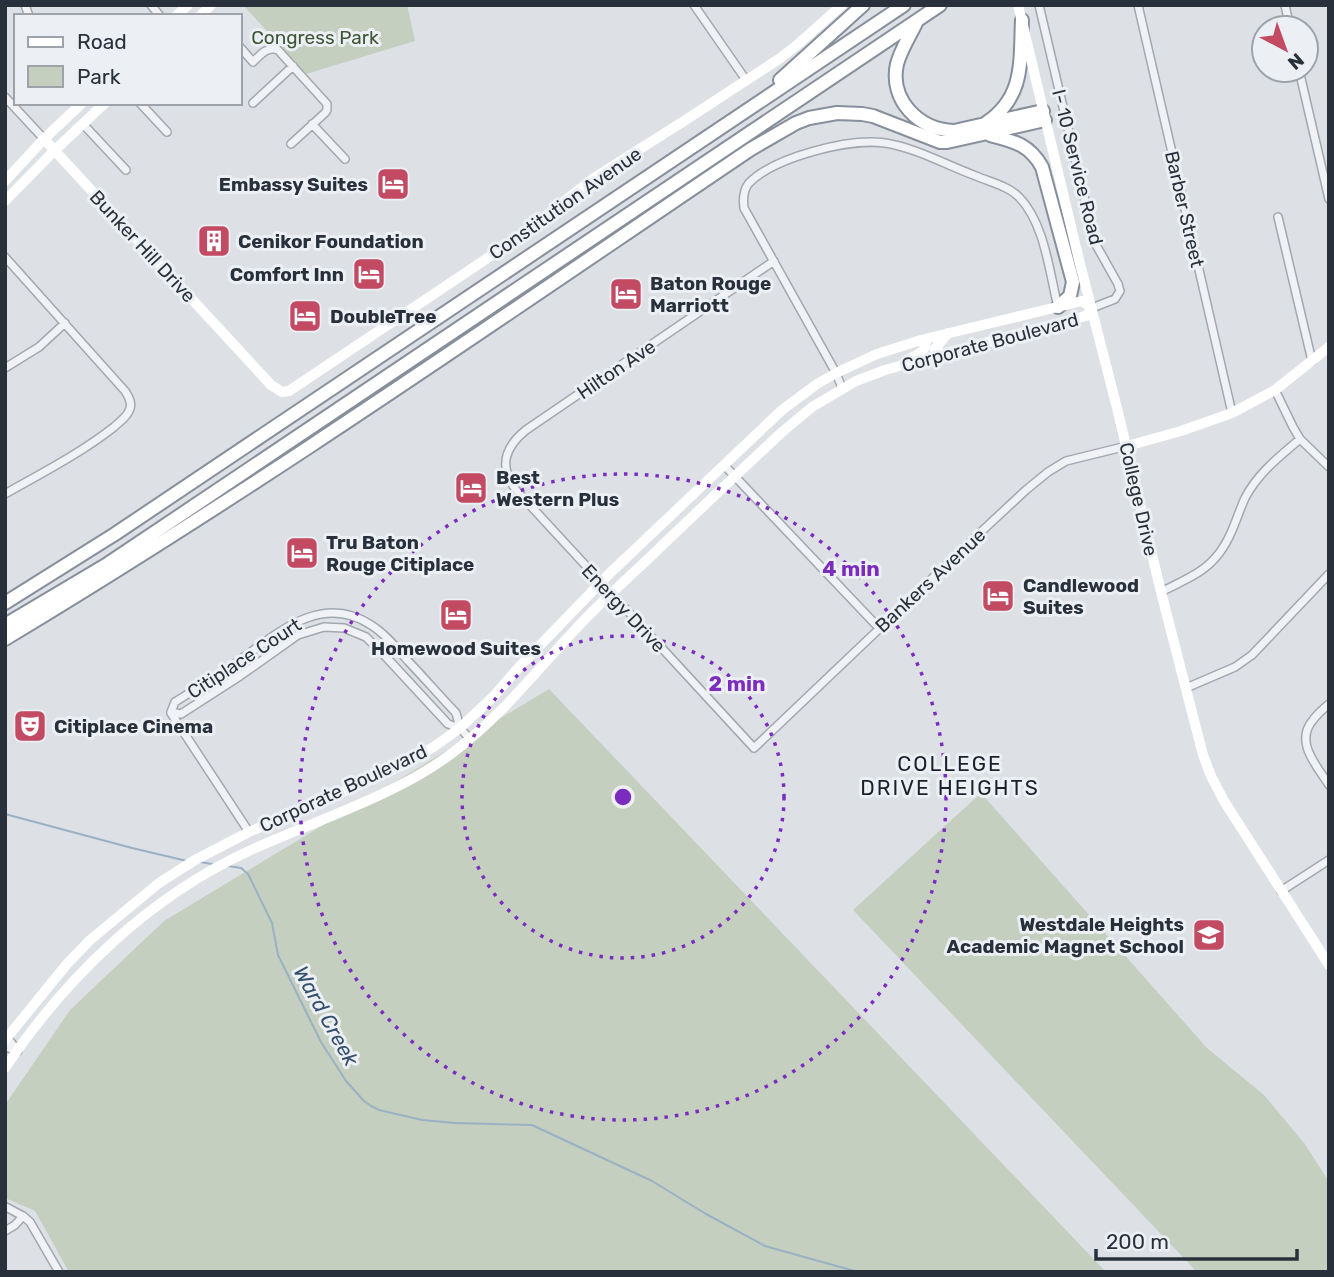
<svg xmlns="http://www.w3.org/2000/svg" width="1334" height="1277" font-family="Rubik,sans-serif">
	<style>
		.green { fill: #c4cfbf }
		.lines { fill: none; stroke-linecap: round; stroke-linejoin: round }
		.stream { stroke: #9ab1c4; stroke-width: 2 }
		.street-casing { stroke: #a3a8af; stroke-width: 10 }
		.highway-casing { stroke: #868f9b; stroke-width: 16 }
		.street { stroke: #f0f2f5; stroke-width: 7 }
		.secondary { stroke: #fff; stroke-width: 10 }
		.highway { stroke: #fff; stroke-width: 12 }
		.ring { fill: none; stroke: #7b2cbf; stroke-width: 3.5; stroke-dasharray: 3.5 7 }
		.labels { text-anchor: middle; stroke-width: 6; stroke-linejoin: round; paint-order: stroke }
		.park-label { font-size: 19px; fill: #3e5636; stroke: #ecf0f4 }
		.street-label { font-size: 19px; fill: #28303b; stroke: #ecf0f4 }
		.poi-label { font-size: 19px; font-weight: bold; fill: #28303b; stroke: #ecf0f4; text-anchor: start }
		.neighbourhood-label { font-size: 21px; letter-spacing: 2px; fill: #1a212c; stroke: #ecf0f4 }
		.water-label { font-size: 21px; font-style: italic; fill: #35506c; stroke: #ecf0f4 }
		.centre { fill: #7b2cbf; stroke: #ecf0f4; stroke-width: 3.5 }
		.ring-label { font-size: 21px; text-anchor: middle; font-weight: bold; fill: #7b2cbf; stroke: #ecf0f4; stroke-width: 6; stroke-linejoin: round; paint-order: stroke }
	</style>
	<rect width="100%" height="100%" fill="#dde1e6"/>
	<!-- green -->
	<path class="green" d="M243,5h164l8,36 -109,33z
		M549,689l557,583h-1037l-34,-61 -30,-13v-93l65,-95 94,-89z
		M981,793l226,255 57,47 41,49 24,38v90h-132l-344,-362z"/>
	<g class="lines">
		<!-- stream -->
		<path class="stream" d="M5,814l127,34 55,13
			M200,862l12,2
			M228,866l13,2 7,6 24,49 6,32 43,87 25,39 18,20 7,5 8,4 43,10 33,3 77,2 120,56 54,33 59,32 93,26"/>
		<defs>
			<path id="street" d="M25,5l4,11
				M151,5l9,11
				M694,5l52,75
				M1039,5l56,238 23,41 2,7 -5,8 -23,9
				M1138,5l94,408
				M1285,5l5,23
				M240,47l13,15c7,-7 14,-16 25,-12l49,54v6l-2,3 -34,31
				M1299,70l30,129
				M5,97l39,42
				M140,103l27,29
				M253,103l40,-37
				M83,124l43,46
				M312,124l33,35
				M1278,217l34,144
				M5,257l120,134c4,6 8,13 4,20 -3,7 -10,11 -15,16 -33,26 -72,46 -109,67
				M774,261l-248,169c-21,17 -28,36 -10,60l238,258 229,-218 43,-40 22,-18 18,-11 61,-15
				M5,368l34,-21 26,-24
				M842,388l-6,-15 -92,-165c-1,-8 -1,-18 5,-25 26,-26 100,-45 136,-40 32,5 61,22 91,33 14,6 32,10 43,21 26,27 30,74 39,110
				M1275,390l18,37 7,12 29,28
				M724,465l155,163
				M1161,592c19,-10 41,-18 55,-35 15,-17 20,-39 29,-59 13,-25 34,-41 55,-59
				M1186,688l49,-21 17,-12 77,-81
				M1329,704c-6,5 -12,10 -16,16 -19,22 4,46 16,65
				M171,712l4,-10c21,-13 42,-26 62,-40 40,-28 84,-70 134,-37 15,9 27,25 38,37 16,17 31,34 47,51l4,15 10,11
				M171,712l10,2 59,-38 58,-41 26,-8 20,1 22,9 20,20 62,67 12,4
				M171,713l78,119
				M1281,891l48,-31
				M5,1035l13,16 -13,-4
				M6,1207l17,9 7,6 29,50
				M5,1231l10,-6 8,-9"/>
			<path id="highway" d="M916,23c-6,13 -15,26 -19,41 -8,36 22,66 57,67l89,-20
				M780,80l83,-75
				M986,123c39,-26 34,-62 36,-103
				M990,135c23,6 39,9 52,32l31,115 -3,14 -12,11
				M5,603l110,-69 789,-529
				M5,625l101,-60 834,-560
				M5,639c255,-153 500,-324 746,-490l45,-26 13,-5 28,-5 25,1 11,2 67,26h7l98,-22"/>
		</defs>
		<!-- street casing -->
		<use href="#street" class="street-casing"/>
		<!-- highway casing -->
		<use href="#highway" class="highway-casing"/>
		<!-- street -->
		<use href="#street" class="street"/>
		<!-- secondary -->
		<path class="secondary" d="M1018,5l61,255 38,148 44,184 42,163 8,21 13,25 105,164
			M176,16l12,-11
			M200,16l11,-11
			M44,139l227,246 11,7 7,-1 227,-152 78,-61 90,-57 95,-62 18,-14 45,-40
			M5,181l39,-42 38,-36
			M5,201l50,-51 50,-47
			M935,356v-7l13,-16
			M907,360c9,-5 22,-9 18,-21
			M1127,446l54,-15 51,-18 43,-23 54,-43
			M5,1040l62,-76 23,-24 69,-57 36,-23 54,-28 117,-50 39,-18 30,-18 25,-18 34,-32 25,-29 90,-93 173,-164 35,-26 19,-11 41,-19 44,-14 161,-39 10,7
			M5,1068c62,-92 145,-172 246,-218 65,-30 144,-54 200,-96 53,-39 92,-92 138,-139 20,-20 41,-39 61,-58 44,-42 87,-83 131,-124l31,-26 44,-26 29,-11 50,-14 151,-40 6,-8"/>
		<!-- highway -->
		<use href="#highway" class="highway"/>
	</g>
	<!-- distance rings -->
	<g class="ring">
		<circle cx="623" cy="797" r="161"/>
		<circle cx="623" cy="797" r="323"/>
	</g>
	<!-- icons -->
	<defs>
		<symbol id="hotel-square" viewBox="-11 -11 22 22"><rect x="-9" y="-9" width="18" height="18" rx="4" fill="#c34a63" stroke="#ecf0f4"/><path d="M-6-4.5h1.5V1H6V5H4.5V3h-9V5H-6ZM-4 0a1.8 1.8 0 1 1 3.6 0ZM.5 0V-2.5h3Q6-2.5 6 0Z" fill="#fff"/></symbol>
		<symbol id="building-square" viewBox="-11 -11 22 22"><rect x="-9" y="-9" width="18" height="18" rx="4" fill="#c34a63" stroke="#ecf0f4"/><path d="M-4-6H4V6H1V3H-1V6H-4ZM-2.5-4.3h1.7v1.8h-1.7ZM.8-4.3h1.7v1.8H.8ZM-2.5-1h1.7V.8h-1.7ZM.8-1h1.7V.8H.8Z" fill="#fff"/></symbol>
		<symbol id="theatre-square" viewBox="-11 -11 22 22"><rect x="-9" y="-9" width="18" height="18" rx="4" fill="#c34a63" stroke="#ecf0f4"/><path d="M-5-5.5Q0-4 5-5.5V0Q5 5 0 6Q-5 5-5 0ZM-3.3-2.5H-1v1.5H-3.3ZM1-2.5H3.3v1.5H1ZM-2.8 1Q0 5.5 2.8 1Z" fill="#fff"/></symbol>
		<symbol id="school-square" viewBox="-11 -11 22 22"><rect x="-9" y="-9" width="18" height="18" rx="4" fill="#c34a63" stroke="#ecf0f4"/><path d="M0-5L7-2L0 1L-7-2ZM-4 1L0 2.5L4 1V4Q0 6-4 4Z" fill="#fff"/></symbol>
	</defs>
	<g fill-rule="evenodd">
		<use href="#hotel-square" x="374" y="165" width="38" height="38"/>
		<use href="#building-square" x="195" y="222" width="38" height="38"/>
		<use href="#hotel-square" x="350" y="255" width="38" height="38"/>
		<use href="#hotel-square" x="607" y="275" width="38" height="38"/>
		<use href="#hotel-square" x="286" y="297" width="38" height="38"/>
		<use href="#hotel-square" x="452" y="469" width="38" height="38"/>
		<use href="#hotel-square" x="283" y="534" width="38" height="38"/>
		<use href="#hotel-square" x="979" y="577" width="38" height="38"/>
		<use href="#hotel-square" x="437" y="596" width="38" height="38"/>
		<use href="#theatre-square" x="11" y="707" width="38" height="38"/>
		<use href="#school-square" x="1190" y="916" width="38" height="38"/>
	</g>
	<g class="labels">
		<!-- park labels -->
		<g class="park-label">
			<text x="315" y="44">Congress Park</text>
		</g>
		<!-- street labels -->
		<g class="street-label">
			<text transform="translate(1078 167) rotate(76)" y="7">I- 10 Service Road</text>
			<text transform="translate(565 203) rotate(-35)" y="7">Constitution Avenue</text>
			<text transform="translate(1185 209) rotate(77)" y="7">Barber Street</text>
			<text transform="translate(143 246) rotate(47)" y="7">Bunker Hill Drive</text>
			<text transform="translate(990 342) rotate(-15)" y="7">Corporate Boulevard</text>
			<text transform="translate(616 369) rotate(-34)" y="7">Hilton Ave</text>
			<text transform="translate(1139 499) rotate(77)" y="7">College Drive</text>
			<text transform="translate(930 580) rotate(-43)" y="7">Bankers Avenue</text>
			<text transform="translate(624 608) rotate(47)" y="7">Energy Drive</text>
			<text transform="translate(244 658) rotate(-33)" y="7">Citiplace Court</text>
			<text transform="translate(343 788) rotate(-25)" y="7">Corporate Boulevard</text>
		</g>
		<!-- poi labels -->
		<g class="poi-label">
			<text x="368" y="191" text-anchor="end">Embassy Suites</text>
			<text x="238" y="248">Cenikor Foundation</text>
			<text x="344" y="281" text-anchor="end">Comfort Inn</text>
			<text x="650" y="290">Baton Rouge<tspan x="650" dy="22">Marriott</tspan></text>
			<text x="330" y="323">DoubleTree</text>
			<text x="496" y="484">Best<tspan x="496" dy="22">Western Plus</tspan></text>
			<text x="326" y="549">Tru Baton<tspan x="326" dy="22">Rouge Citiplace</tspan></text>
			<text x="1023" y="592">Candlewood<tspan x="1023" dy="22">Suites</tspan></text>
			<text x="456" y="655" text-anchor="middle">Homewood Suites</text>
			<text x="54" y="733">Citiplace Cinema</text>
			<text x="1184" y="931" text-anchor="end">Westdale Heights<tspan x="1184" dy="22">Academic Magnet School</tspan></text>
		</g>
		<!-- neighbourhood labels -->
		<g class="neighbourhood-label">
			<text x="950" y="771">COLLEGE<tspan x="950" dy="24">DRIVE HEIGHTS</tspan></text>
		</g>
		<!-- water labels -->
		<g class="water-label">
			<text transform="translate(326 1016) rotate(61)" y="7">Ward Creek</text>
		</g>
	</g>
	<circle cx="623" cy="797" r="10" class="centre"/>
	<g class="ring-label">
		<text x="851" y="576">4 min</text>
		<text x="737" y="691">2 min</text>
	</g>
	<!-- border -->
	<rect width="1334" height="1277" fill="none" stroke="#28303b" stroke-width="14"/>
	<!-- legend -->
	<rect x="14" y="14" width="228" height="91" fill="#ecf0f4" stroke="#9ea3aa" stroke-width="2"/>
	<rect x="28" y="37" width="35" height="10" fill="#ffffff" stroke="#9ea3aa" stroke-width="2"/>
	<text x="77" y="49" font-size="21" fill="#28303b">Road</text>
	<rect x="28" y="66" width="35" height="21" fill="#c4cfbf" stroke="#9ea3aa" stroke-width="2"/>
	<text x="77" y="84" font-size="21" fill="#28303b">Park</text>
	<!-- north arrow -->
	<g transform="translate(1285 49) rotate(139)"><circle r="33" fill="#ecf0f4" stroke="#9ea3aa" stroke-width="2"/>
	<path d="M0-5L12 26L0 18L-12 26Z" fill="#c34a63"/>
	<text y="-10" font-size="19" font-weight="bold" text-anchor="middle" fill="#28303b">N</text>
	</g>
	<!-- scale -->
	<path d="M1096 1249v10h201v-10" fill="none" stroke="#28303b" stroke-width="3.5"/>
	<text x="1106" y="1249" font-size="21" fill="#28303b" stroke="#ecf0f4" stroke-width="5" paint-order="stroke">200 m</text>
</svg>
